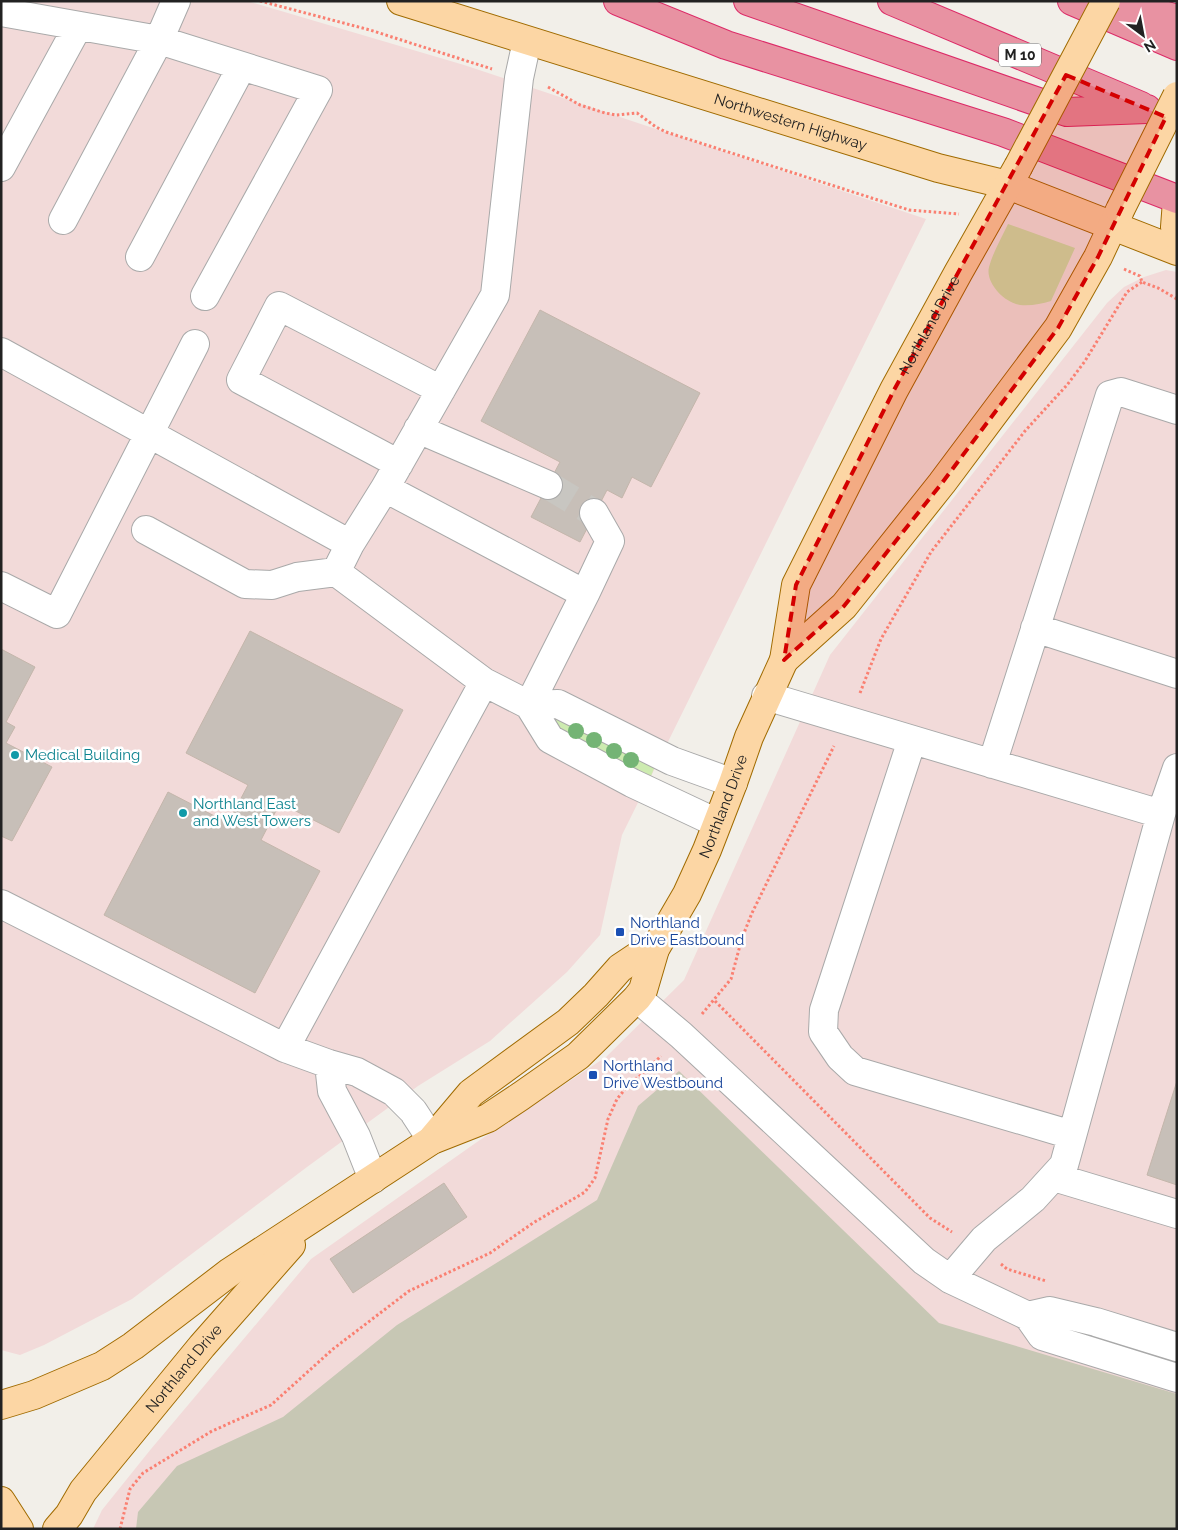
<svg xmlns="http://www.w3.org/2000/svg" width="1178" height="1530" font-family="Raleway,sans-serif">
	<style>
		.commercial { fill: #f2dad9 }
		.construction { fill: #c7c7b4 }
		.grass { fill: #cdebb0 }
		.building { fill: #c7bfb8; stroke: #c4b6ab }
		.lines { fill: none; stroke-linecap: round; stroke-linejoin: round }
		.minor-tunnel { stroke: #c8c6c1; stroke-width: 28; stroke-dasharray: 28 14; stroke-linecap: butt }
		.minor-casing { stroke: #a9a9a9; stroke-width: 30 }
		.major-casing { stroke: #a06b00; stroke-width: 30 }
		.highway-casing { stroke: #dc2a67; stroke-width: 30 }
		.path { stroke: #fa8072; stroke-width: 3; stroke-dasharray: 2.5 2.5; stroke-linecap: butt }
		.minor { stroke: #fff; stroke-width: 28 }
		.major { stroke: #fcd6a4; stroke-width: 28 }
		.highway { stroke: #e892a2; stroke-width: 28 }
		.major-bridge-casing { stroke: #a06b00; stroke-width: 30; stroke-linecap: butt }
		.major-bridge { stroke: #fcd6a4; stroke-width: 28 }
		.tree { fill: #74b475 }
		.marked { fill: #d40000; fill-opacity: 0.2; stroke: #d40000; stroke-width: 4; stroke-dasharray: 10 6; stroke-linejoin: round }
		.culture-dot { fill: #0f9aa8; stroke: #fff; stroke-width: 2 }
		.transit-dot { fill: #1a4fb4; stroke: #fff; stroke-width: 2 }
		.labels { text-anchor: middle; stroke-width: 5; stroke-linejoin: round; paint-order: stroke }
		.shield { fill: #fff; stroke: #646464; stroke-width: 1 }
		.shield-label { font-size: 14px; font-weight: bold; fill: #222 }
		.street-label { font-size: 15px; fill: #222; stroke: #fff }
		.culture-label { font-size: 15px; fill: #0d838f; stroke: #fff; text-anchor: start }
		.transit-label { font-size: 15px; fill: #164399; stroke: #fff; text-anchor: start }
	</style>
	<rect width="100%" height="100%" fill="#f2efe9"/>
	<!-- commercial -->
	<path class="commercial" d="M1,1h246l217,64 462,154 -304,616 -22,100 -33,37 -77,69 -72,45 -111,81 -175,132 -88,46 -24,10 -19,-5z
		M1166,270l11,2v1257h-1084l9,-19 49,-61 160,-190 166,-117 129,-85 78,-77 146,-325 277,-352 17,-16 20,-10z"/>
	<!-- construction -->
	<path class="construction" d="M679,1071l260,252 238,71v135h-1041l2,-17 39,-46 106,-49 114,-92 200,-125 41,-94z"/>
	<!-- grass -->
	<path class="grass" d="M1008,224l67,24 -24,53c-10,3 -20,5 -31,4 -15,-2 -35,-22 -31,-38 4,-15 13,-30 19,-43z
		M557,716l98,50 -4,10 -99,-50z"/>
	<!-- building -->
	<path class="building" d="M540,310l160,83 -49,94 -19,-10 -10,21 -15,-8 -27,52 -49,-25 29,-55 -79,-41z
		M250,631l153,79 -64,123 -59,-30 -19,37 59,31 -65,122 -151,-78 64,-123 60,31 20,-38 -62,-32z
		M1,649l34,18 -29,55 9,5 -9,16 46,24 -40,74 -11,-5z
		M1177,1081v104l-30,-10z
		M444,1183l23,34 -114,76 -23,-34z"/>
	<g class="lines">
		<!-- minor-tunnel -->
		<path class="minor-tunnel" d="M548,485l46,28"/>
		<defs>
			<path id="minor" d="M1,12l158,28 159,50 -113,206
				M1,167l77,-141
				M63,220l96,-180 17,-39
				M140,257l102,-191
				M1,352l349,192
				M418,429l130,56
				M399,464l-158,-84 38,-74 162,84
				M385,488l200,106 -56,111
				M146,530l99,54 27,1 25,-8 39,-5
				M1,586l56,28 138,-270
				M585,594l25,-53 -16,-28
				M1035,628l142,46
				M484,682l-148,-110 14,-28 35,-56 110,-193 24,-217 8,-37
				M766,696l395,118 -97,351 -31,34 -49,40 -34,40
				M529,705l29,-1 114,57 61,22
				M912,740l-88,270 -1,22 17,25 15,14 217,64
				M992,764l118,-369 11,-3 56,18
				M1161,814l16,-46
				M1,904l284,144
				M637,998l44,37 243,226 26,18 78,37
				M329,1064l3,27 24,45 17,43
				M432,1140l-19,-29 -19,-19 -37,-20 -28,-8 -44,-16 199,-366 45,23 21,34 82,44 85,40
				M1054,1177l123,37
				M1177,1347l-81,-25 -46,-11 -22,5 14,20 135,42"/>
			<g id="major">
				<path id="s1" d="M401,1l537,167 70,17 169,66"/>
				<path d="M1177,201l-2,26 2,9"/>
				<path d="M784,660l60,-54 98,-123 116,-155 40,-71 22,-47"/>
				<path d="M433,1138l38,-45 97,-71 28,-27 24,-27 18,-12 17,-7"/>
				<path id="s2" d="M1,1405l33,-10 68,-29 31,-20 97,-74 202,-132 56,-22 33,-22 57,-40 59,-58 6,-8 12,-41 32,-55 20,-44 26,-67 16,-46 35,-77 12,-75 98,-195 64,-117 60,-106"/>
				<path d="M1,1501l18,28"/>
				<path id="s3" d="M57,1529l12,-14 14,-24 119,-145 89,-101"/>
			</g>
			<path id="highway" d="M618,1l108,44 277,87 174,67
				M748,1l319,111 80,-3
				M892,1l249,105
				M1072,1l105,45
				M1116,1l61,18"/>
		</defs>
		<!-- minor casing -->
		<use href="#minor" class="minor-casing"/>
		<!-- major casing -->
		<use href="#major" class="major-casing"/>
		<!-- highway casing -->
		<use href="#highway" class="highway-casing"/>
		<!-- path -->
		<path class="path" d="M260,1l110,29 122,39
			M548,87l32,18 25,8 11,2 21,-2 19,14 10,5 243,78 50,4
			M1124,269l16,7 2,6 16,6 19,11
			M860,693l21,-54 50,-87 94,-121 42,-46 18,-24 42,-69 15,-10
			M715,1001l215,217 22,14
			M702,1014l29,-35 11,-41 10,-25 82,-167
			M1001,1264l6,5 39,12
			M120,1529l10,-40 13,-16 69,-42 59,-26 62,-56 76,-58 81,-38 43,-30 52,-31 10,-14 13,-59 9,-20 14,-17 10,-7 20,-19"/>
		<!-- minor -->
		<use href="#minor" class="minor"/>
		<!-- major -->
		<use href="#major" class="major"/>
		<!-- highway -->
		<use href="#highway" class="highway"/>
		<defs>
			<path id="major-bridge" d="M1018,167l88,-166
				M1120,210l57,-114"/>
		</defs>
		<!-- major-bridge casing -->
		<use href="#major-bridge" class="major-bridge-casing"/>
		<!-- major-bridge -->
		<use href="#major-bridge" class="major-bridge"/>
	</g>
	<!-- trees -->
	<g class="tree">
		<circle cx="576" cy="731" r="8"/>
		<circle cx="594" cy="740" r="8"/>
		<circle cx="614" cy="751" r="8"/>
		<circle cx="631" cy="760" r="8"/>
	</g>
	<!-- marked area -->
	<path class="marked" d="M1066,75l100,42 -68,140 -40,71 -116,155 -98,123 -60,54 12,-75 98,-195z"/>
	<!-- markers -->
	<g class="culture-dot">
		<circle cx="15" cy="755" r="5"/>
		<circle cx="183" cy="813" r="5"/>
	</g>
	<g class="transit-dot">
		<rect x="615" y="927" width="10" height="10" rx="2.5"/>
		<rect x="588" y="1070" width="10" height="10" rx="2.5"/>
	</g>
	<g class="labels">
		<!-- shield labels -->
		<rect class="shield" x="999" y="43.5" width="42" height="23" rx="4"/>
		<g class="shield-label">
			<text x="1020" y="60">M 10</text>
		</g>
		<!-- street labels -->
		<g class="street-label">
			<text dy="5" stroke="none"><textPath href="#s1" startOffset="408">Northwestern Highway</textPath></text>
			<text dy="5" stroke="none"><textPath href="#s2" startOffset="1499">Northland Drive</textPath></text>
			<text dy="5" stroke="none"><textPath href="#s2" startOffset="972">Northland Drive</textPath></text>
			<text dy="5" stroke="none"><textPath href="#s3" startOffset="205">Northland Drive</textPath></text>
		</g>
		<!-- culture labels -->
		<g class="culture-label">
			<text x="25" y="760">Medical Building</text>
			<text x="193" y="809">Northland East<tspan x="193" dy="17">and West Towers</tspan></text>
		</g>
		<!-- transit labels -->
		<g class="transit-label">
			<text x="630" y="928">Northland<tspan x="630" dy="17">Drive Eastbound</tspan></text>
			<text x="603" y="1071">Northland<tspan x="603" dy="17">Drive Westbound</tspan></text>
		</g>
	</g>
	<!-- border -->
	<rect width="1178" height="1530" fill="none" stroke="#222222" stroke-width="5"/>
	<!-- north arrow -->
	<g transform="translate(1143 35) rotate(148)" stroke="#ffffff" stroke-width="4" paint-order="stroke">
	<path d="M0-4L9 19L0 12L-9 19Z" fill="#222222"/>
	<text y="-8" font-size="14" font-weight="bold" text-anchor="middle" fill="#222222">N</text>
	</g>
</svg>
